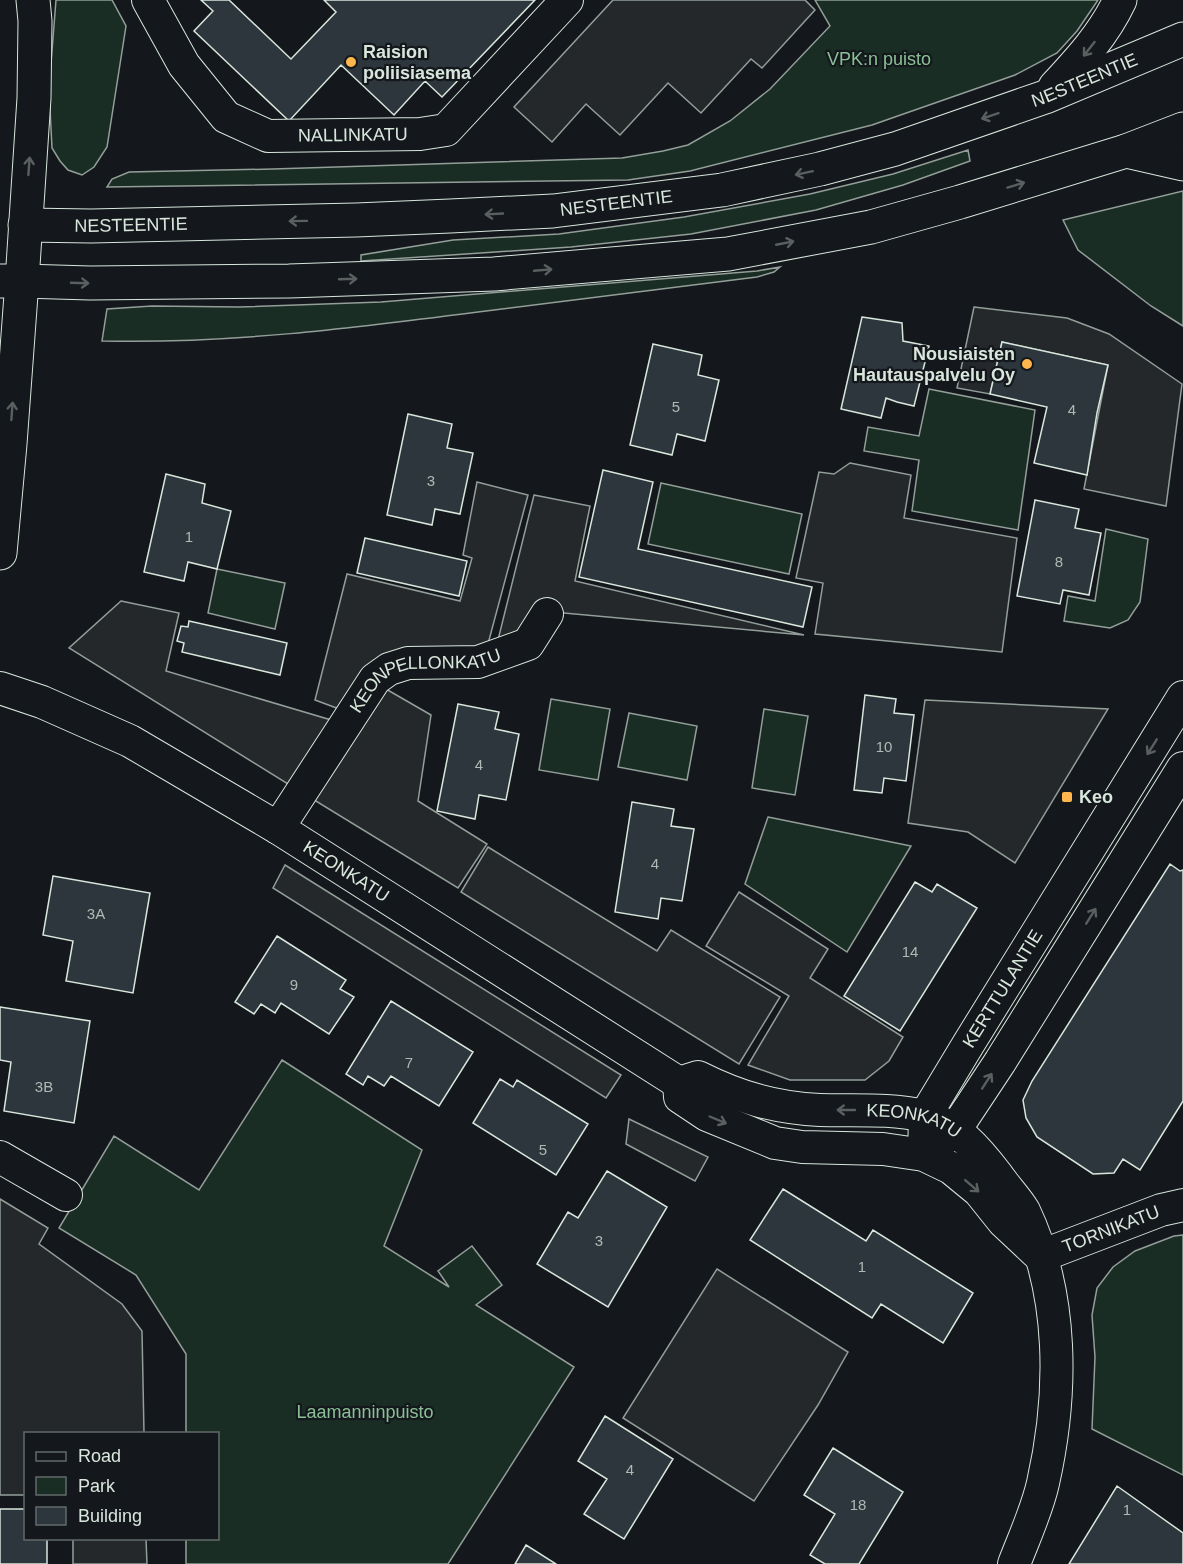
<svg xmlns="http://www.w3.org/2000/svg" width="1183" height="1564" font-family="Arial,sans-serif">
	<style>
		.green { fill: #1a2d24; stroke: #939e99; stroke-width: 1.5 }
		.parking { fill: #24282b; stroke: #939e99; stroke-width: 1.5 }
		.building { fill: #2c363c; stroke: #d8e6dc; stroke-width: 1.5 }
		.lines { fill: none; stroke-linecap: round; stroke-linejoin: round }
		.minor-casing { stroke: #d8e6dc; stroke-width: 34 }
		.major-casing { stroke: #d8e6dc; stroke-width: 35 }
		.highway-casing { stroke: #d8e6dc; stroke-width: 35 }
		.minor { stroke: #14181c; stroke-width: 32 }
		.major { stroke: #14181c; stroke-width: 33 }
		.highway { stroke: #14181c; stroke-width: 33 }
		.oneway { stroke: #59605f }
		.poi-dot { fill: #ffb74d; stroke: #14181c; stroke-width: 2 }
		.labels { text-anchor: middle; stroke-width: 4.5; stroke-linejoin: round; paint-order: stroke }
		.number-label { font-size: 15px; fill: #adbab4 }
		.poi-label { font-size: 18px; font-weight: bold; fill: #d8e6dc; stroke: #14181c; text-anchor: start }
		.park-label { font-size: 18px; fill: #8ac095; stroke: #14181c }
		.street-label { font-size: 18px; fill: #d8e6dc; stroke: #14181c }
	</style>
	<rect width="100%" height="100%" fill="#14181c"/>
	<!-- green -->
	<path class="green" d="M56,0h56l14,26 -19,121 -13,20 -12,8 -14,-5 -8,-9 -8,-13 -3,-59z
		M815,0h283l-21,31 -20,22 -42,22 -143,50 -182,46 -62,9 -521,7 5,-8 17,-7 144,-3 349,-11 41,-7 25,-6 42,-24 40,-32 60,-63z
		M968,150l2,11 -67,24 -87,25 -125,24 -120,13 -210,14v-6l92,-15 106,-6 125,-17 126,-23 83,-20z
		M1183,191v135l-32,-20 -73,-56 -15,-30z
		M780,267l-6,5 -17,5c-93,12 -186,23 -279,35 -125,16 -250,32 -376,29l5,-32 45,-3 87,1 142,-5 376,-31z
		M929,389l106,21 -17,120 -106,-19 7,-51 -55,-9 4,-24 51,9z
		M661,483l141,31 -13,60 -141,-30z
		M1106,529l42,10 -8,63 -12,18 -18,8 -46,-7 4,-25 27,5z
		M217,569l68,14 -10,46 -67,-16z
		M551,699l59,10 -12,71 -59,-10z
		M764,709l44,7 -13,79 -43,-7z
		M629,713l68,13 -10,54 -69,-13z
		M768,817l143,29 -64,106 -102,-68z
		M282,1060l140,90 -38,96 65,41 -11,-16 34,-25 30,39 -26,20 98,62 -126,197h-262v-25l32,-1v-104l-32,-1v-79l-50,-79 -77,-47 55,-92 85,54z
		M1183,1235v240l-91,-46 3,-72 -3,-42 5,-27 16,-21 22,-16 39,-15z"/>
	<!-- parking -->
	<path class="parking" d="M613,0h192l10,10 -53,58 -11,-9 -50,54 -33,-30 -48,52 -34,-31 -34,38 -38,-35z
		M974,307l93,11 42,16 73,50 -16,122 -82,-17 24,-124 -106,-23 -12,52 -33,-6z
		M850,463l61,12 -7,43 113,20 -15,114 -187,-18 8,-51 -27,-5 23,-106 15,2z
		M477,482l51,13 -43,160 -91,-2 -52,57 -27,-10 32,-126 113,27 12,-43 -9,-3z
		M534,495l56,11 -15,75 229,54 -251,-23 -57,36z
		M121,601l58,12 -13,58 172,51 -42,67 -227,-141z
		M379,685l52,30 -13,86 69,43 -29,44 -152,-93z
		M925,700l183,9 -93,154 -47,-31 -60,-9z
		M488,847l169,104 14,-21 109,67 -41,67 -278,-172z
		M285,865l336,210 -15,23 -333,-210z
		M739,892l89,57 -18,29 93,59 -14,24 -24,19h-75l-42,-15 41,-69 -83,-50z
		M629,1119l79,38 -13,24 -69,-37z
		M0,1199l48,29 -9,16 83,60 20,27 2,102 -118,1 -1,61h-25z
		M717,1269l131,83 -30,53 -64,96 -131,-83z
		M73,1539h73l1,25h-74z"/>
	<!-- building -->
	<path class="building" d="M201,0h28l62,59 45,-47 -12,-12h211l-93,97 -17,-16 -31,34 -53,-50 -52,56 -95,-90 19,-20z
		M862,317l40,6 1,18 26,5 -15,60 -17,-4 -11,-4 -5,20 -40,-9z
		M1002,342l106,23 -11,48 -10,62 -53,-12 13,-56 -57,-13z
		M653,344l49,11 -4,20 21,5 -14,61 -28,-7 -5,21 -42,-10z
		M408,414l44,10 -5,24 26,5 -13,61 -25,-5 -3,16 -45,-10z
		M603,470l50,12 -15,67 174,38 -9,40 -224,-50z
		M166,474l39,10 -3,19 29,8 -14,58 -29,-7 -4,19 -40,-9z
		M1035,500l44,9 -4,19 26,5 -12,62 -26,-5 -3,14 -43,-8z
		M365,538l102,23 -8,35 -102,-23z
		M189,621l98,22 -7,32 -98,-23 2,-9 -7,-2 4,-15 7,1z
		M865,695l31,4 -2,14 20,2 -8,66 -22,-3 -2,15 -28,-3z
		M458,704l41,8 -4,17 24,5 -13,66 -27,-5 -4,24 -38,-8z
		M632,802l42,7 -3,17 23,3 -12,72 -21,-3 -3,21 -43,-7z
		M1170,864l10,7 3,-1v231l-43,69 -17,-11 -9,14 -21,1 -56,-37 -11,-19 -3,-18 9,-19z
		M53,876l97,17 -17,100 -67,-12 7,-40 -30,-6z
		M915,882l17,10 5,-8 40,24 -77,123 -56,-35z
		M277,936l69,44 -6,9 14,8 -25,37 -48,-31 -6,10 -14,-9 -7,10 -19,-12z
		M391,1001l82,51 -34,54 -48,-30 -7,10 -16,-10 -5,9 -17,-11z
		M0,1007l90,14 -16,102 -70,-12 7,-49 -11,-2z
		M500,1079l13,8 4,-7 71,44 -32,51 -83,-52z
		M607,1171l60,36 -59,100 -71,-43 31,-52 10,6z
		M783,1189l83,52 7,-11 100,63 -30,50 -62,-39 -9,14 -122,-78z
		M605,1416l68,43 -49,80 -40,-25 23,-35 -29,-18z
		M833,1448l70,44 -44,72h-34l-15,-9 25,-41 -31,-19z
		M1117,1486l66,47v31h-114z
		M0,1509h26v29h21v26h-47z
		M526,1545l30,19h-41z"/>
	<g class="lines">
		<defs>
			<g id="minor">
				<path id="s1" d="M148,0l36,65 42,52 42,19 152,-2 26,-4 121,-130"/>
				<path id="s2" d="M0,688l42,14 88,39 63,37 85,50 401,255 19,-6c40,20 77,31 122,33 35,1 70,-2 104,6 32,8 54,34 73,59 8,12 20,24 27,36 40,84 39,183 19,272 -6,27 -19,55 -29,81"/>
				<path id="s3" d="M278,828l97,-149 14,-10 19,-6 70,-1 50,-18 19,-30"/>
				<path d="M679,1083l1,14 27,18 68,28 27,4 81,2 41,6 27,13 28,23 24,30 33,31"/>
				<path d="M939,1143l16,-13 45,-68 183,-294"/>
				<path id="s4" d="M924,1155l1,-39 44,-73 214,-346"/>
				<path d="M0,1157l66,38"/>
				<path id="s5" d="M1041,1256l120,-46 22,-5"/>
			</g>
			<g id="major">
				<path d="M1055,87c25,-27 49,-53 65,-87"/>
				<path d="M1126,151l57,13"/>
				<path id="s6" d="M25,225l66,1 265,-6 94,-4 103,-5 169,-21 98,-21 75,-20 150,-52 138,-58"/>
				<path d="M0,553l10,-109 12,-163 68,2 199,-2 205,-7 234,-20 143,-27 89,-25 166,-51 57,-22"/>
			</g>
			<path id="highway" d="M0,281h22l12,-183 1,-77 -2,-21"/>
		</defs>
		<!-- minor casing -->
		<use href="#minor" class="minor-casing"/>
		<!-- major casing -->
		<use href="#major" class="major-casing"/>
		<!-- highway casing -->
		<use href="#highway" class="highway-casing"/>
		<!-- minor -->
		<use href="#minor" class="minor"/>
		<!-- major -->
		<use href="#major" class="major"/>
		<!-- highway -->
		<use href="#highway" class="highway"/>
	</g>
	<!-- one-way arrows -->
	<defs><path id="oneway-shaft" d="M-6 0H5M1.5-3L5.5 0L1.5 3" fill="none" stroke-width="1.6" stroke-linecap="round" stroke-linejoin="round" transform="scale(1.5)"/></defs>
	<g class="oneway">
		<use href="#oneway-shaft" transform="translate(1089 49) rotate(128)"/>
		<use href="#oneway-shaft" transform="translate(990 116) rotate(161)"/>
		<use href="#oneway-shaft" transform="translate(29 166) rotate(-86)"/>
		<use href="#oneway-shaft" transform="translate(804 173) rotate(168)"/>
		<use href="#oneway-shaft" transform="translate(1016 185) rotate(-17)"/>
		<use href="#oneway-shaft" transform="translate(494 214) rotate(177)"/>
		<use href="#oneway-shaft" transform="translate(298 221) rotate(179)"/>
		<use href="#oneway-shaft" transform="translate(785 243) rotate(-11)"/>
		<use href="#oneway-shaft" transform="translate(543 270) rotate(-5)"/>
		<use href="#oneway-shaft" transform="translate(348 279) rotate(-2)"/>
		<use href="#oneway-shaft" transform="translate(80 283) rotate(2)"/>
		<use href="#oneway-shaft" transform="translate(12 411) rotate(-86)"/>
		<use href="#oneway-shaft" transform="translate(1152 747) rotate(122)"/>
		<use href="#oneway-shaft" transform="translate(1091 916) rotate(-58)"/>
		<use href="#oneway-shaft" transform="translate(987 1081) rotate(-57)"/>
		<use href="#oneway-shaft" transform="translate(846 1110) rotate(-180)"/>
		<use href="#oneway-shaft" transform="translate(718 1120) rotate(23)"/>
		<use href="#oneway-shaft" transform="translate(972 1186) rotate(41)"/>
	</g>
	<!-- markers -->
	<g class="poi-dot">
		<circle cx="351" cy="62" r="6"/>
		<circle cx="1027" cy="364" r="6"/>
		<rect x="1061" y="791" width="12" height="12" rx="3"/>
	</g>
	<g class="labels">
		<!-- number labels -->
		<g class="number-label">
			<text x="676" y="412">5</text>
			<text x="1072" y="415">4</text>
			<text x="431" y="486">3</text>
			<text x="189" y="542">1</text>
			<text x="1059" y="567">8</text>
			<text x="884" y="752">10</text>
			<text x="479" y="770">4</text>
			<text x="655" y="869">4</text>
			<text x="96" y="919">3A</text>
			<text x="910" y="957">14</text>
			<text x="294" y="990">9</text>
			<text x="409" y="1068">7</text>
			<text x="44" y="1092">3B</text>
			<text x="543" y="1155">5</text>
			<text x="599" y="1246">3</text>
			<text x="862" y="1272">1</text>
			<text x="630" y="1475">4</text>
			<text x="858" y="1510">18</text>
			<text x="1127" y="1515">1</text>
		</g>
		<!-- poi labels -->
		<g class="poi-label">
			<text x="363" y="58">Raision<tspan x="363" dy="21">poliisiasema</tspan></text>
			<text x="1015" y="360" text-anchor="end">Nousiaisten<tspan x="1015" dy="21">Hautauspalvelu Oy</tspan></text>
			<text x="1079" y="803">Keo</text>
		</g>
		<!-- park labels -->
		<g class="park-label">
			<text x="879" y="65">VPK:n puisto</text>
			<text x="365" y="1418">Laamanninpuisto</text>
		</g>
		<!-- street labels -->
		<g class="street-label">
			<text dy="6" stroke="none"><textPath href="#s6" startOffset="1078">NESTEENTIE</textPath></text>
			<text dy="6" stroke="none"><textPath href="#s1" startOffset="272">NALLINKATU</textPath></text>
			<text dy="6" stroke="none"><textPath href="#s6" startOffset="592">NESTEENTIE</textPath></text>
			<text dy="6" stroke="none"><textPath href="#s6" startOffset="106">NESTEENTIE</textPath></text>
			<text dy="6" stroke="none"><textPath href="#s3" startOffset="224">KEONPELLONKATU</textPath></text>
			<text dy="6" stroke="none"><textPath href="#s2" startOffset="393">KEONKATU</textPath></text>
			<text dy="6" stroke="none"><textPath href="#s4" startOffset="188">KERTTULANTIE</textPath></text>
			<text dy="6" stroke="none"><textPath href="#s2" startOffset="1030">KEONKATU</textPath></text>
			<text dy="6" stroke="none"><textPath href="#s5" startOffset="75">TORNIKATU</textPath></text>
		</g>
	</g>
	<!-- legend -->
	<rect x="24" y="1432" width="195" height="108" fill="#14181c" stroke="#626a69" stroke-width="1.5"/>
	<rect x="36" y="1452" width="30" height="9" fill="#14181c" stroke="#626a69" stroke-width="1.5"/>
	<text x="78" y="1462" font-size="18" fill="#d8e6dc">Road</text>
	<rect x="36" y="1477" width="30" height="18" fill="#1a2d24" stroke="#626a69" stroke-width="1.5"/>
	<text x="78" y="1492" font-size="18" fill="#d8e6dc">Park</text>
	<rect x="36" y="1507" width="30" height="18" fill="#2c363c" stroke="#626a69" stroke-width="1.5"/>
	<text x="78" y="1522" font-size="18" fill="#d8e6dc">Building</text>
</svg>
